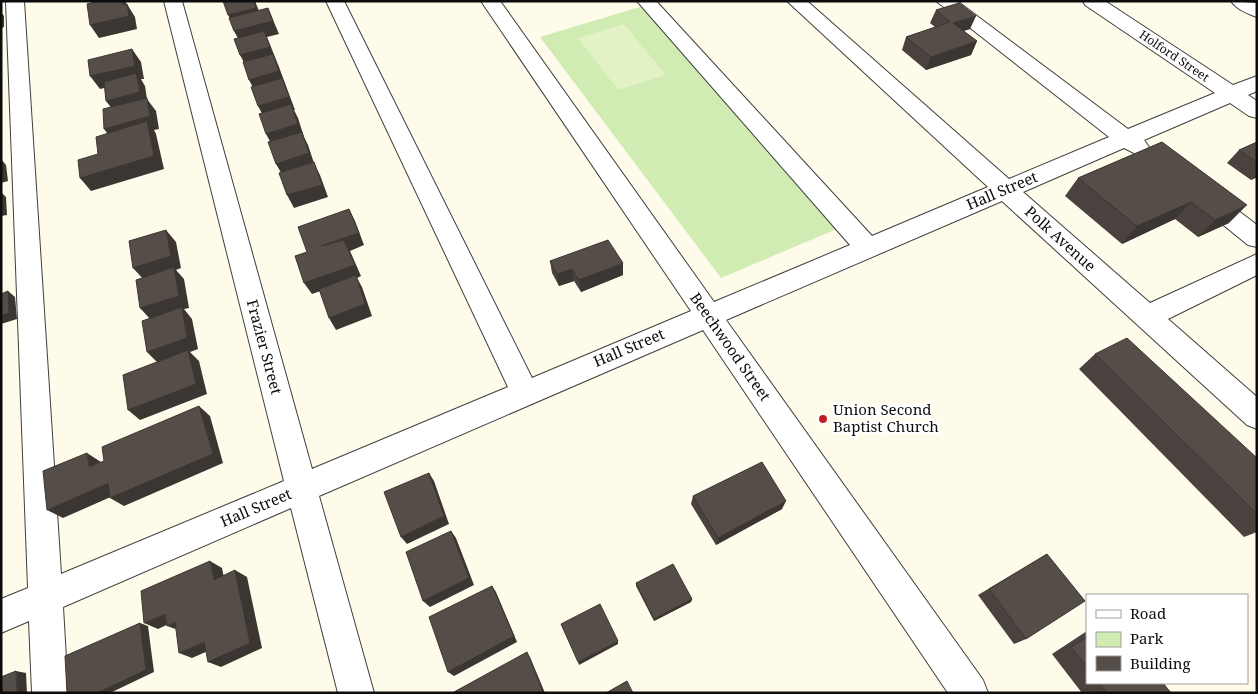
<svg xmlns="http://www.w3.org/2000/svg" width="1258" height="694" font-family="'Noto Serif',serif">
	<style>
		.green { fill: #d0ecb2 }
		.pitch { fill: #e3f2c5 }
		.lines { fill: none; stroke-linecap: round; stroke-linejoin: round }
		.minor-casing { stroke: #3f3f3f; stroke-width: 2 }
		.minor { fill: #fff; fill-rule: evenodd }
		.wall { fill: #49423e }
		.shaded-wall { fill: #3c3632 }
		.building { fill: #554d48; stroke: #3c3632 }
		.poi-dot { fill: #c41c25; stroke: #fff; stroke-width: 2 }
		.labels { text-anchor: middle; stroke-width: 5; stroke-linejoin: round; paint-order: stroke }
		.far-street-label { font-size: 12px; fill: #0c0c0c; stroke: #fff }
		.street-label { font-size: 15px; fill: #0c0c0c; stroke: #fff }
		.poi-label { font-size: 15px; fill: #0c0c0c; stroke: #fff; text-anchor: start }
	</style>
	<rect width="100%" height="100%" fill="#fffbeb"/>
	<!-- green -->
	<path class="green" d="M646,5l205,218 -130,55 -181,-241z"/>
	<!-- pitch -->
	<path class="pitch" d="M624,24l42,51 -48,15 -40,-52z"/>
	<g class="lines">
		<defs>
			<path id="minor" d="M6,1h18l37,573 223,-93 -120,-480h18l130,468 196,-82 -182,-386h18l188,377 159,-67 -210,-310h19l214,301 136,-57 -213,-244h19l216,235 116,-49 -201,-186h20l202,178 100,-42 -173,-136h21l171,128 87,-36 -130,-88 -2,-4h22l128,84 24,-9v15l-9,4 9,6v17l-8,-2 -19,-13 -86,37 5,7 -3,5 -8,3 -14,-7 -101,44 127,111 107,-49v21l-89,44 89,78v32l-10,-4 -245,-224 -276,119 257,360 5,13h-40l-245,-363 -384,166 55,197h-36l-47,-185 -228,99 5,86h-36l-3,-72 -28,12v-34l27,-11z
				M1231,1l26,2v14c-9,-3 -21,-8 -26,-16z
				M1203,187l8,3 46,35v22l-9,-2 -53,-43 -4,-6 4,-6z"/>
		</defs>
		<!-- minor casing -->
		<use href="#minor" class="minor-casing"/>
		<!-- minor -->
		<use href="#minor" class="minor"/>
	</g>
	<!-- wall -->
	<path class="wall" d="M936,10l34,19 -7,2 14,10 -6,14 -45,15 -24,-20 4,-13 29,-10 -5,-4z
		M1162,142l67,81 -31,14 -23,-18 -53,25 -57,-48 13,-18z
		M1257,142v35l-6,3 -24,-17 12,-13z
		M550,261l73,14 -42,17 -7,-11 -15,5 -7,-13z
		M1095,354l162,104v74l-13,5 -165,-168z
		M693,496l89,13 -66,36 -25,-41z
		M1047,554l-21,85 -12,5 -36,-49z
		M636,583l56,16 -1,3 -37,19 -18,-35z
		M1087,631v52h76l8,10h-89l-30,-39z"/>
	<!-- shaded-wall -->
	<path class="shaded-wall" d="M122,1h3l2,4v-1l8,13 2,12 -38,9 -9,-13 33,-20z
		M254,1h1l8,20 -28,7 -7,-13z
		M268,8l11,26 -12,3 12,30 16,43h-1l4,8 6,19 4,8 6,18 6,12 8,22 -34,11 -7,-13 -4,-19 -7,-12 -3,-17 -7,-13 -1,-15 -7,-13 -2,-13 -7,-13 -2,-12 -7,-13 1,-11 -7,-13z
		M1,12l3,4v11l-3,1z
		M976,16l-6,13 -23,7 6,-13z
		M977,41l-6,14 -45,15 5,-13z
		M132,49l9,13 3,17h-3l4,7 2,13 9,12 3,18 -5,1 2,4 8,35 -73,22 -11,-13 34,-36 -10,-13 12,-15 -10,-13 32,-21 -38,9 -10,-13z
		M1,159l5,6 2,16 -7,2z
		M1257,174v3l-6,3z
		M1,192l5,5 1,18 -6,1z
		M1191,202l-16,17 -53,25 15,-18z
		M1247,205l-18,18 -31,14 17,-17z
		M349,209l6,12 9,24 -14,6 11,25 -4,2 5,9 10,29 -36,14 -7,-12 28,-40 -45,16 -8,-11 17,-37z
		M166,230l10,12 5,26 -5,2 8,9 5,29 -5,1 8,10 6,30 -8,3 9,9 8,33 -67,26 -12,-10 30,-47 -11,-11 4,-32 -11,-12 4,-28 -11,-12z
		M623,263v12l-42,17 -2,-12z
		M572,269l2,12 -15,5 -2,-12z
		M8,291l7,6 2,22 -16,5v-8z
		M199,406l11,10 13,47 -99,43 -14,-8z
		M87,453l14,9 -12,5z
		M429,473l5,8 15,43 -42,20 -6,-7z
		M108,483l14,9 -59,26 -16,-8z
		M786,501l-4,8 -66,36 2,-7z
		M451,531l5,7 18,47 -44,22 -7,-6z
		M210,561l12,7 4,19 -12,-7z
		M235,570l12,7 15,71 -41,19 -13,-5z
		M492,586l4,6 21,50 -63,34 -6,-4z
		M692,599l-1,3 -37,19v-2z
		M165,614l14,5 -21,10 -14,-6z
		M175,622l6,9 -14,-5z
		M140,623l8,3 6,46 -44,21h-13z
		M618,641v3l-39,21 -1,-3z
		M204,642l13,5 -25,11 -13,-5z
		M527,652l3,5 15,36h-2z
		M16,671l10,2 1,20h-10z"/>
	<!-- building -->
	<path class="building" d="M98,1h24l1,4 4,-1 2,12 -39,9 -3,-21z
		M223,1h31l2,7 -28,7z
		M959,3l17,13 -23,7 24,18 -46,16 -25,-20 44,-15 -14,-12z
		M268,8l5,13 -39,10 -5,-13z
		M264,31l6,16 -30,8 -6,-16z
		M132,49l3,17 -45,10 -2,-16z
		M273,54l6,17 -30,9 -6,-18z
		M136,73l4,19 -34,9 -2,-19z
		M282,78l7,19 -31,9 -7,-19z
		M147,98l3,18 -46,13 -1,-20z
		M291,104l7,20 -32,10 -7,-20z
		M147,121l7,35 -74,22 -2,-18 20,-6 -2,-17z
		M302,132l7,21 -33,11 -8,-22z
		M1162,142l85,63 -32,15 -24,-18 -54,24 -59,-48z
		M1257,142v20l-18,-12z
		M314,162l8,23 -35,10 -8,-22z
		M349,209l10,24 -38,13 23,-6 11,25 -51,18 -9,-27 12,-4 -9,-25z
		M166,230l5,26 -38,12 -4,-27z
		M608,240l15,23 -44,17 -7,-11 -15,5 -7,-13z
		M174,267l5,29 -39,12 -4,-28z
		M356,275l9,29 -36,14 -10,-29z
		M8,291l1,22 -8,3v-22z
		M182,307l5,31 -40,14 -5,-31z
		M1127,338l130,120v56l-162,-160z
		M188,350l8,34 -68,26 -5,-35z
		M199,406l14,48 -103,44 -2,-15 -61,27 -4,-39 44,-18 2,14 15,-6 -2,-14z
		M762,462l24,39 -68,37 -25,-42z
		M429,473l15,43 -43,21 -17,-45z
		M451,531l18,47 -46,23 -17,-49z
		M1047,554l38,47 -59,38 -37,-50z
		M210,561l4,19 21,-10 15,73 -42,19 -4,-20 -25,11 -4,-31 -8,4 -2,-12 -21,9 -3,-32z
		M673,564l19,35 -38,20 -18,-36z
		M492,586l22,50 -66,36 -19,-55z
		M600,604l18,37 -40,21 -17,-38z
		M140,623l6,47 -49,23h-30l-2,-37z
		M1087,637v30l-16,-20z
		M527,652l16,41h-88l-1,-1z
		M16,671l1,22h-16v-16z
		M627,681l6,12h-27z
		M1099,683h64l8,10h-64z"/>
	<!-- markers -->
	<circle class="poi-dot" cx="823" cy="419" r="5"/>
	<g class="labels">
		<!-- far-street labels -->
		<g class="far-street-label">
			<text transform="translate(1174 56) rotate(34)" y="4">Holford Street</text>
		</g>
		<!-- street labels -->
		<g class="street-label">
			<text transform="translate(1002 191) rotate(-23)" y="5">Hall Street</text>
			<text transform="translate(1060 239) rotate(42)" y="5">Polk Avenue</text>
			<text transform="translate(264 347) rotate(75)" y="5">Frazier Street</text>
			<text transform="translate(730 347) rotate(55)" y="5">Beechwood Street</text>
			<text transform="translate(629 348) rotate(-23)" y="5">Hall Street</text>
			<text transform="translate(256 508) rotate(-23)" y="5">Hall Street</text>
		</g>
		<!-- poi labels -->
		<g class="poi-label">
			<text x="833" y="415">Union Second<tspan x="833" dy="17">Baptist Church</tspan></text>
		</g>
	</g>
	<!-- border -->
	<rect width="1258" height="694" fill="none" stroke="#0c0c0c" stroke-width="5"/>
	<!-- legend -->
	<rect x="1086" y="594" width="162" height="90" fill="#ffffff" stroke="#9e9e9e"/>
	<rect x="1096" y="610" width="25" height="8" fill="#ffffff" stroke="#9e9e9e"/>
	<text x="1130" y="619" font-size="15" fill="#0c0c0c">Road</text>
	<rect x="1096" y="632" width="25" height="15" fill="#d0ecb2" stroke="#9e9e9e"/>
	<text x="1130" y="644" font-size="15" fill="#0c0c0c">Park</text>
	<rect x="1096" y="656" width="25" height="15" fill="#554d48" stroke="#9e9e9e"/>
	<text x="1130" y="669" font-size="15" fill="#0c0c0c">Building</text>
</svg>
